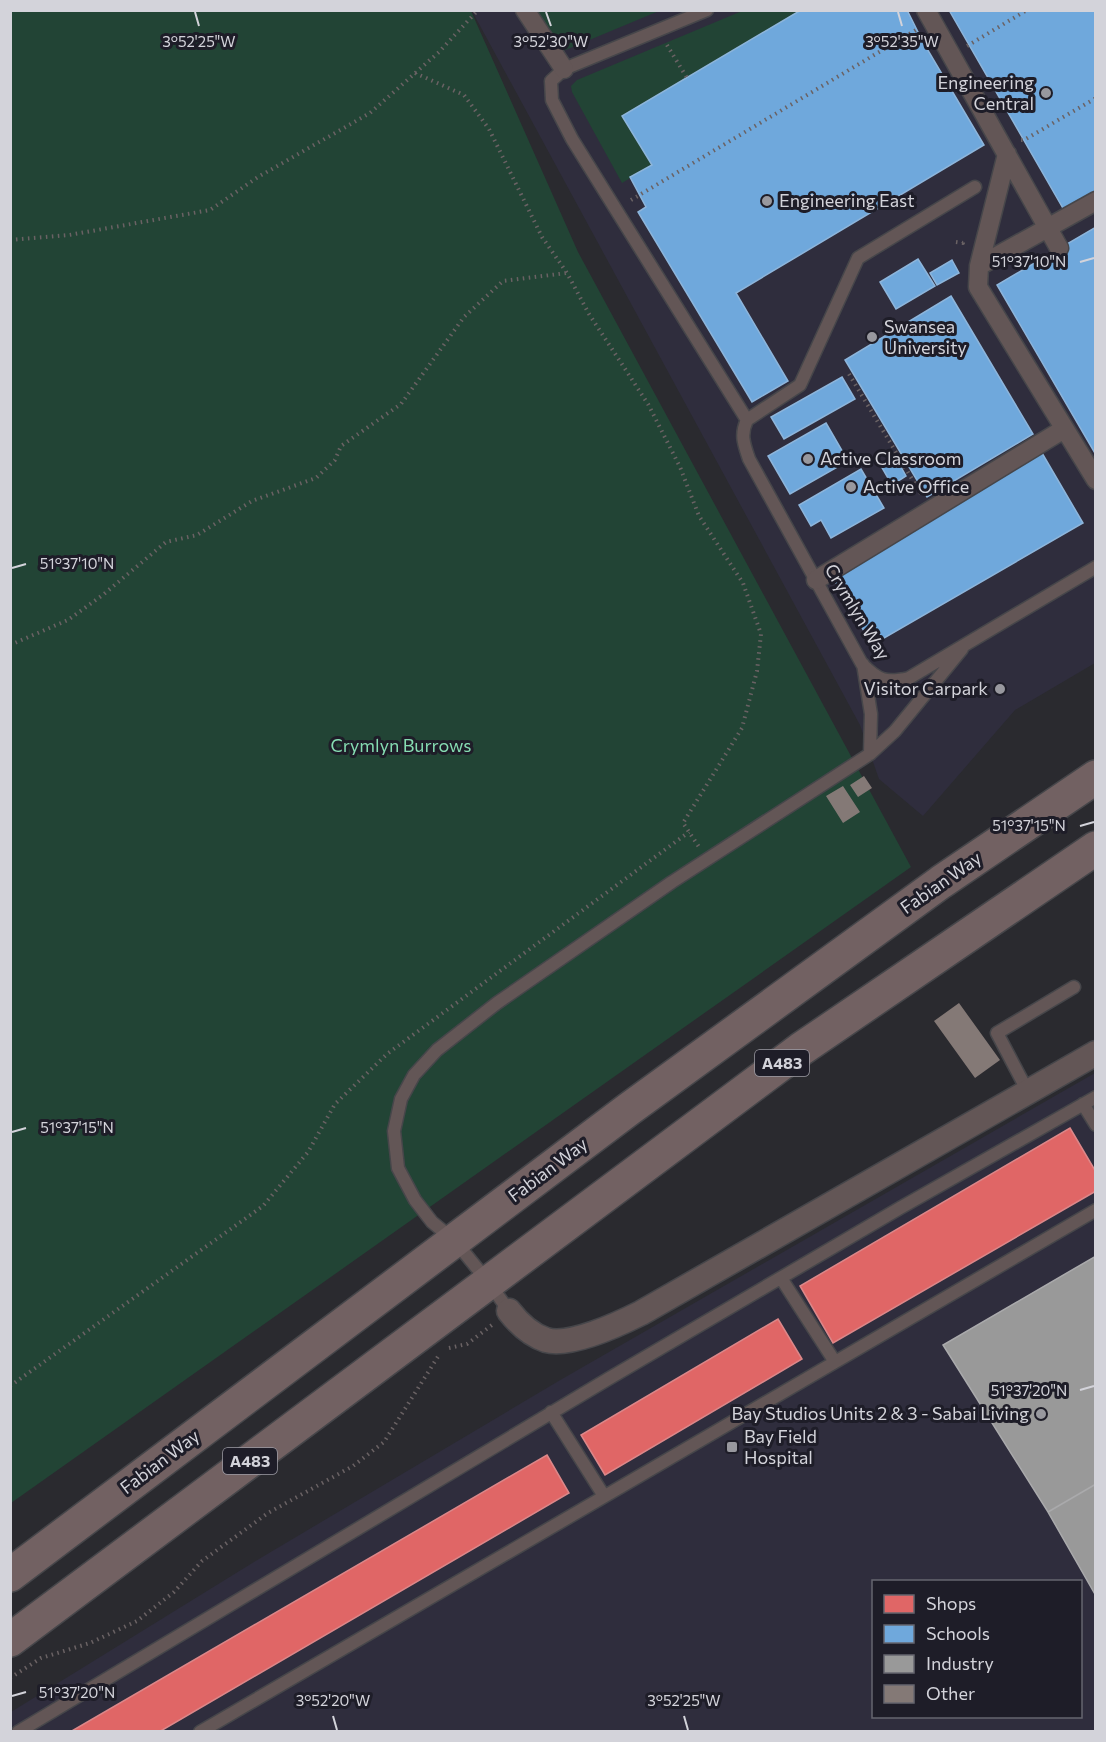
<svg xmlns="http://www.w3.org/2000/svg" width="1106" height="1742" font-family="Commissioner,sans-serif">
	<style>
		.built { fill: #2f2d3d; fill-rule: evenodd }
		.green { fill: #224435 }
		.shops { fill: #e06666; stroke: #dc8789; stroke-width: 1.5 }
		.schools { fill: #6fa8dc; stroke: #8db5db; stroke-width: 1.5 }
		.industry { fill: #999; stroke: #aaaaac; stroke-width: 1.5 }
		.building { fill: #847976 }
		.lines { fill: none; stroke-linecap: round; stroke-linejoin: round }
		.service-casing { stroke: #46464a; stroke-width: 15 }
		.pedestrian-casing { stroke: #46464a; stroke-width: 21 }
		.minor-casing { stroke: #46464a; stroke-width: 27 }
		.trunk-casing { stroke: #46464a; stroke-width: 36 }
		.path { stroke: #6a6264; stroke-width: 4; stroke-dasharray: 1.5 4.5; stroke-linecap: butt }
		.service { stroke: #635656; stroke-width: 12 }
		.pedestrian { stroke: #635656; stroke-width: 18 }
		.minor { stroke: #635656; stroke-width: 24 }
		.trunk { stroke: #726162; stroke-width: 33 }
		.ticks { fill: none; stroke: #d3d3da; stroke-width: 2 }
		.poi-dot { fill: #98989e; stroke: #1e1d28; stroke-width: 2 }
		.labels { text-anchor: middle; stroke-width: 6; stroke-linejoin: round; paint-order: stroke }
		.shield { fill: #1e1d28; stroke: #9d9ca5; stroke-width: 1.5 }
		.shield-label { font-size: 16px; font-weight: bold; fill: #d3d3da }
		.poi-label { font-size: 18px; fill: #d3d3da; stroke: #1e1d28; text-anchor: start }
		.street-label { font-size: 18px; fill: #d3d3da; stroke: #1e1d28 }
		.park-label { font-size: 18px; fill: #86dcb2; stroke: #1e1d28 }
		.ticks-label { font-size: 15px; text-anchor: middle; fill: #d3d3da; stroke: #1e1d28; stroke-width: 6; stroke-linejoin: round; paint-order: stroke }
	</style>
	<rect width="100%" height="100%" fill="#2a2a2f"/>
	<!-- built -->
	<path class="built" d="M472,11h623v652l-80,47 -92,106 -44,-37 -19,-54z
		M1095,1073v658l-1084,1v-20l248,-153 303,-180zM874,1582h206v134h-206z"/>
	<!-- green -->
	<path class="green" d="M11,11h460l107,241 333,615 -900,636z
		M536,11h123l-96,40z
		M742,11h59l-178,105 29,49 -30,18 -50,-91 -1,-6 6,-6z"/>
	<!-- shops -->
	<path class="shops" d="M1070,1128l26,44v19l-263,152 -33,-57z
		M778,1319l24,40 -197,116 -24,-40z
		M547,1455l22,38 -410,239h-89z"/>
	<!-- schools -->
	<path class="schools" d="M801,10h106l16,32 61,103 -248,148 52,88 -36,21 -114,-190 8,-5 -16,-30 22,-12 -30,-49z
		M949,10h147v181l-32,19z
		M1096,227v228l-99,-170z
		M918,259l17,27 -39,23 -16,-27z
		M952,260l7,13 -22,12 -7,-12z
		M951,296l82,138 -106,63 -82,-137z
		M842,377l13,22 -71,40 -13,-22z
		M826,423l22,38 -58,33 -22,-38z
		M1042,453l41,70 -211,122 -40,-69z
		M896,458l10,18 -14,9 -11,-19z
		M861,469l23,39 -53,30 -10,-18 -10,6 -12,-21z"/>
	<!-- industry -->
	<path class="industry" d="M1096,1256v228l-48,28 -105,-167z
		M1096,1484v112l-48,-84z"/>
	<!-- building -->
	<path class="building" d="M864,776l8,12 -14,9 -8,-12z
		M843,786l17,26 -17,11 -17,-27z
		M959,1003l41,57 -25,18 -41,-57z"/>
	<g class="lines">
		<defs>
			<path id="service" d="M707,10l-143,59 -13,12 1,19 20,39 175,281c-7,15 -3,24 2,39l113,205c17,17 24,19 47,14l187,-111
				M747,420l53,-35 58,-127 117,-71
				M870,754l25,-23 67,-82
				M1028,1092l-31,-59 77,-46
				M1083,1104l13,21
				M781,1278l54,84
				M509,1311l-20,-28 -34,-42 -23,-19 -17,-22 -17,-32 -4,-37 7,-32 13,-24 23,-25 60,-47 175,-121 198,-128 1,-40 -8,-50
				M551,1412l53,84
				M18,1732l590,-353 292,-171 196,-111
				M200,1732l896,-522"/>
			<path id="pedestrian" d="M525,10l39,59
				M926,10l133,238
				M1007,154l-28,112 -1,21 118,193
				M979,266l117,-65
				M816,580l248,-151"/>
			<path id="minor" d="M509,1311c10,13 22,24 37,29 24,7 73,-16 95,-27l455,-260"/>
			<path id="trunk" d="M10,1575l619,-466 312,-227 155,-105
				M10,1640l791,-591 295,-201"/>
		</defs>
		<!-- service casing -->
		<use href="#service" class="service-casing"/>
		<!-- pedestrian casing -->
		<use href="#pedestrian" class="pedestrian-casing"/>
		<!-- minor casing -->
		<use href="#minor" class="minor-casing"/>
		<!-- trunk casing -->
		<use href="#trunk" class="trunk-casing"/>
		<!-- path -->
		<path class="path" d="M667,45l20,33
			M967,46l60,-36
			M415,73l49,22 25,34 53,108 25,36 22,41 59,90 32,63 19,49 44,67 18,51 -4,37 -15,57 -59,95 16,24
			M1021,140h3l72,-42
			M631,200l285,-170
			M10,240l59,-5 141,-25 48,-33 112,-64 69,-61 39,-42
			M956,242l7,1v-2
			M849,374l72,120
			M10,645l58,-25 36,-26 62,-52 31,-7 55,-34 64,-23 19,-18 6,-14 60,-42 63,-87 39,-36 64,-8
			M449,1348l18,-4 25,-19
			M10,1386l253,-180 45,-54 27,-48 52,-50 302,-222
			M10,1678l31,-20 49,-15 47,-22 37,-29 28,-31 66,-48 85,-47 31,-24 55,-87"/>
		<!-- service -->
		<use href="#service" class="service"/>
		<!-- pedestrian -->
		<use href="#pedestrian" class="pedestrian"/>
		<!-- minor -->
		<use href="#minor" class="minor"/>
		<!-- trunk -->
		<use href="#trunk" class="trunk"/>
	</g>
	<!-- ticks -->
	<path class="ticks" d="M195,12l4,14M546,12l5,14M898,12l4,14M1080,262l14,-4M12,568l14,-4M1080,826l14,-4M12,1132l14,-4M1080,1390l14,-4M12,1696l14,-4M333,1716l4,14M684,1716l4,14"/>
	<!-- markers -->
	<g class="poi-dot">
		<circle cx="1046" cy="93" r="6"/>
		<circle cx="767" cy="201" r="6"/>
		<circle cx="872" cy="337" r="6"/>
		<circle cx="808" cy="459" r="6"/>
		<circle cx="851" cy="487" r="6"/>
		<circle cx="1000" cy="689" r="6"/>
		<circle cx="1041" cy="1414" r="6"/>
		<rect x="726" y="1441" width="12" height="12" rx="3"/>
	</g>
	<g class="labels">
		<!-- shield labels -->
		<g class="shield">
			<rect x="755" y="1050" width="54" height="26" rx="4.5"/>
			<rect x="223" y="1448" width="54" height="26" rx="4.5"/>
		</g>
		<g class="shield-label">
			<text x="782" y="1069">A483</text>
			<text x="250" y="1467">A483</text>
		</g>
		<!-- poi labels -->
		<g class="poi-label">
			<text x="1034" y="89" text-anchor="end">Engineering<tspan x="1034" dy="21">Central</tspan></text>
			<text x="779" y="207">Engineering East</text>
			<text x="884" y="333">Swansea<tspan x="884" dy="21">University</tspan></text>
			<text x="820" y="465">Active Classroom</text>
			<text x="863" y="493">Active Office</text>
			<text x="988" y="695" text-anchor="end">Visitor Carpark</text>
			<text x="1029" y="1420" text-anchor="end">Bay Studios Units 2 &amp; 3 - Sabai Living</text>
			<text x="744" y="1443">Bay Field<tspan x="744" dy="21">Hospital</tspan></text>
		</g>
		<!-- street labels -->
		<g class="street-label">
			<text transform="translate(857 612) rotate(59)" y="6">Crymlyn Way</text>
			<text transform="translate(941 883) rotate(-35)" y="6">Fabian Way</text>
			<text transform="translate(548 1170) rotate(-37)" y="6">Fabian Way</text>
			<text transform="translate(160 1462) rotate(-37)" y="6">Fabian Way</text>
		</g>
		<!-- park labels -->
		<g class="park-label">
			<text x="401" y="752">Crymlyn Burrows</text>
		</g>
	</g>
	<g class="ticks-label">
		<text x="199" y="47">3°52'25"W</text>
		<text x="551" y="47">3°52'30"W</text>
		<text x="902" y="47">3°52'35"W</text>
		<text x="1029" y="267">51°37'10"N</text>
		<text x="77" y="569">51°37'10"N</text>
		<text x="1029" y="831">51°37'15"N</text>
		<text x="77" y="1133">51°37'15"N</text>
		<text x="1029" y="1396">51°37'20"N</text>
		<text x="77" y="1698">51°37'20"N</text>
		<text x="333" y="1706">3°52'20"W</text>
		<text x="684" y="1706">3°52'25"W</text>
	</g>
	<!-- border -->
	<rect width="1106" height="1742" fill="none" stroke="#d3d3da" stroke-width="24"/>
	<!-- legend -->
	<rect x="872" y="1580" width="210" height="138" fill="#1e1d28" stroke="#66666f" stroke-width="1.5"/>
	<rect x="884" y="1595" width="30" height="18" fill="#e06666" stroke="#66666f" stroke-width="1.5"/>
	<text x="926" y="1610" font-size="18" fill="#d3d3da">Shops</text>
	<rect x="884" y="1625" width="30" height="18" fill="#6fa8dc" stroke="#66666f" stroke-width="1.5"/>
	<text x="926" y="1640" font-size="18" fill="#d3d3da">Schools</text>
	<rect x="884" y="1655" width="30" height="18" fill="#999999" stroke="#66666f" stroke-width="1.5"/>
	<text x="926" y="1670" font-size="18" fill="#d3d3da">Industry</text>
	<rect x="884" y="1685" width="30" height="18" fill="#847976" stroke="#66666f" stroke-width="1.5"/>
	<text x="926" y="1700" font-size="18" fill="#d3d3da">Other</text>
</svg>
